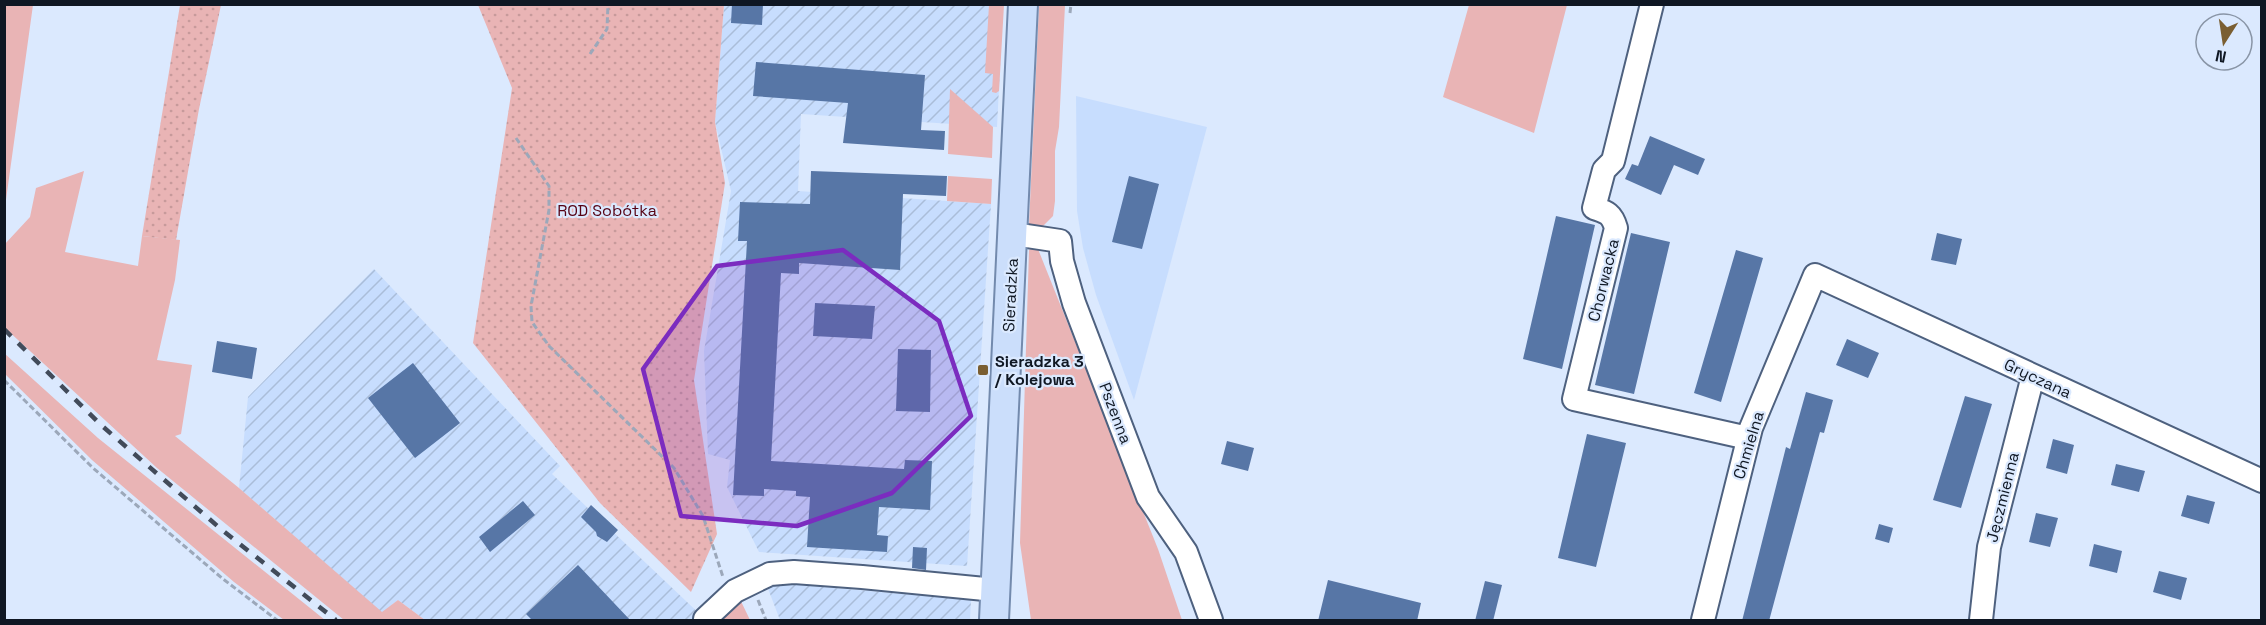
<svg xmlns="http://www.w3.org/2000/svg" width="2266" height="625" font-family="'Space Grotesk',sans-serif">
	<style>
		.built { fill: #c7ddfe }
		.industrial { fill: url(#industrial-furrows) }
		.grass { fill: #e9b4b5 }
		.garden { fill: url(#garden-dots) }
		.building { fill: #5776a6 }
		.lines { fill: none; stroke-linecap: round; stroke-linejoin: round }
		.minor-casing { stroke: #4e617f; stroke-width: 26 }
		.major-casing { stroke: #738aad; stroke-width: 32 }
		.path { stroke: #9ca8ba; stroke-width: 3; stroke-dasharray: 6 3; stroke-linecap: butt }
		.minor { stroke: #fff; stroke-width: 22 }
		.major { stroke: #cbdefb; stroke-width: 28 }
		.rail { stroke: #424b5a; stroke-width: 4.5; stroke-dasharray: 10 10; stroke-linecap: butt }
		.marked { fill: #7b2cbf; fill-opacity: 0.2; stroke: #7b2cbf; stroke-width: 4.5; stroke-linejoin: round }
		.poi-dot { fill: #7a5e31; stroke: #dbe9fe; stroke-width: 2 }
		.labels { text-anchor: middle; stroke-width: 4.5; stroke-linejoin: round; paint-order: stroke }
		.park-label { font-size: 16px; fill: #560314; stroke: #dbe9fe }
		.street-label { font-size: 16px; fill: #0f1723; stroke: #dbe9fe }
		.poi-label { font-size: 16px; font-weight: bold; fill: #0f1723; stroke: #dbe9fe; text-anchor: start }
	</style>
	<defs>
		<pattern id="industrial-furrows" width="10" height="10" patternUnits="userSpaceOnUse" patternTransform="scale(1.5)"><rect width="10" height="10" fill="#c7ddfe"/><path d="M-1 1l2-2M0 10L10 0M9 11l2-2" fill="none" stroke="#aabdd9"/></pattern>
		<pattern id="garden-dots" width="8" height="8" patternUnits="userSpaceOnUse" patternTransform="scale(1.5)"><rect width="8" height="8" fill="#e9b4b5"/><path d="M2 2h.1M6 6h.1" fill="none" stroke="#c79a9b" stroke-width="1.8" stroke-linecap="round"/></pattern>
	</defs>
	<rect width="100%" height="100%" fill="#dbe9fe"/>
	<!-- built -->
	<path class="built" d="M1076,96l131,31 -73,273 -38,-105 -13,-47 -6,-37z"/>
	<!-- industrial -->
	<path class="industrial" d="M970,4l33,4 -6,119 -196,-13 -3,77 193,13 -24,362 -208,-14 -32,-65 3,-27 -22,-6 -4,-103 27,-160 -16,-69 9,-117z
		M374,269l186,197 -8,8 154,146h-281l-27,-20 -16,13 -143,-125 9,-91z
		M777,583l194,17 -1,20h-190l-13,-34z"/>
	<!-- grass -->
	<path class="grass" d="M5,4l28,1 -28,202 -1,-202z
		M989,5h15l-5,86 -3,2 -4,-1 1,-18 -8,-1z
		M1039,5h26l-6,122 -4,24v50l-2,15 -12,12 -12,-3z
		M1469,5h98l-33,128 -91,-36z
		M950,89l43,38 -1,31 -44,-4z
		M84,171l-19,81 73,14 4,-30 38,4 -5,40 -18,80 35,5 -11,69 -6,2 64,52 143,124 16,-12 27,20h-81l-187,-152 -152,-140 -1,-83 26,-28 6,-29z
		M948,176l44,3 -1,25 -44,-3z
		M1032,248l6,1 120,300 24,71h-151l-11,-77 9,-293z
		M4,353l94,85 227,182h-41l-50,-38 -142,-122 -87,-86z
		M736,591l14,29h-44z"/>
	<!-- garden -->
	<path class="garden" d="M180,5h41l-22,104 -23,131 -34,-4z
		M478,5h246l-9,117 10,61 -31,197 23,154 -26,58 -91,-89 -127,-160 39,-255z"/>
	<!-- building -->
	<path class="building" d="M732,4h31l-1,21 -31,-2z
		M756,62l169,13 -4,55 24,1 -1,19 -101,-7 5,-40 -95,-7z
		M1650,136l55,23 -7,16 -24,-10 -13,30 -36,-16 7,-15 6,2z
		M811,171l136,5 -1,20 -43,-2 -3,76 -101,-7v11l-18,-1 -10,188 133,8 1,-9 27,1 -2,49 -51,-3 -2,28 11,1 -1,16 -80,-5 3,-50 -14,-1v-5l-32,-2v7l-31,-1 14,-254h-9l2,-39 70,2z
		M1129,176l30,8 -17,65 -30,-7z
		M1556,216l39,9 -33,144 -39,-10z
		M1631,233l39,9 -36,152 -39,-9z
		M1937,233l25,6 -6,26 -25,-5z
		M1736,250l27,8 -42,144 -27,-9z
		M815,303l60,3 -3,33 -59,-3z
		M1847,339l32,14 -11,25 -32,-13z
		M217,341l40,7 -5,31 -40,-7z
		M898,349l33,1 -1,62 -34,-1z
		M413,363l47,60 -45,35 -47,-60z
		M1806,392l27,8 -9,33 -4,-1 -51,189h-27l44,-174 4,2z
		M1965,396l27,8 -31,104 -28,-8z
		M1587,434l39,9 -30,124 -38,-9z
		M2053,439l21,6 -7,29 -21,-6z
		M1227,441l27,7 -6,23 -27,-7z
		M2116,464l29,7 -6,21 -28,-7z
		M2187,495l28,7 -6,22 -28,-8z
		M523,501l12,14 -45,37 -11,-15z
		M591,505l27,25 -11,12 -10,-6 -1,-4 -15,-15z
		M2036,513l22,5 -8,29 -21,-5z
		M1879,524l14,4 -4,15 -14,-4z
		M2094,544l28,7 -5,22 -28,-7z
		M913,547l14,1 -1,22 -14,-2z
		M578,565l53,56h-98l-7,-7z
		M2159,571l28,7 -6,22 -28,-8z
		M1328,580l93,23 -4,18h-99z
		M1485,581l17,4 -9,36h-18z"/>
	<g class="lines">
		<defs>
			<path id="minor" d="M1652,4l-39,157 -9,9 -10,38c13,4 18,6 22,20l-42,171 174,39
				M1013,234l47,7 2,20 12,42 74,194 38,55 25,68
				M705,619l30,-28 35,-17 24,-2 68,5 133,13
				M1703,620l48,-192 64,-153 447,206
				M1981,620l8,-73 44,-171"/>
			<path id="major" d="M994,620l29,-616"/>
		</defs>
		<!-- minor casing -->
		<use href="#minor" class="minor-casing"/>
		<!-- major casing -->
		<use href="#major" class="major-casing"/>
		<!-- path -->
		<path class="path" d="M1070,13l1,-9
			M590,54l17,-25 1,-25
			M516,138l33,48v24l-18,96 1,16 17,24 125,122 29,48 20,61
			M4,380l89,88 130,111 54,41
			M758,600l8,20"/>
		<!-- minor -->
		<use href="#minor" class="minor"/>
		<!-- major -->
		<use href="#major" class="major"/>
		<!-- rail -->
		<path class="rail" d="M4,329l97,96 121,105 114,90"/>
	</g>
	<!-- marked area -->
	<path class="marked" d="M843,250l96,71 32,95 -79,77 -95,33 -116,-10 -38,-147 74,-103z"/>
	<!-- markers -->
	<rect class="poi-dot" x="977" y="364" width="12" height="12" rx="3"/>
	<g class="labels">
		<!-- park labels -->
		<g class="park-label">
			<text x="607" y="216">ROD Sobótka</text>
		</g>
		<!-- street labels -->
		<g class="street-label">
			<text transform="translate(1603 280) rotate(-76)" y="6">Chorwacka</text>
			<text transform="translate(1010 295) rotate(-87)" y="6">Sieradzka</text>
			<text transform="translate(2038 378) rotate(25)" y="6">Gryczana</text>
			<text transform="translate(1116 413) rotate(69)" y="6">Pszenna</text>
			<text transform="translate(1748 445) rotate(-73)" y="6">Chmielna</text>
			<text transform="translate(2002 497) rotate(-76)" y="6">Jęczmienna</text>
		</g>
		<!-- poi labels -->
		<g class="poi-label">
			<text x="995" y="367">Sieradzka 3<tspan x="995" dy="18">/ Kolejowa</tspan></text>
		</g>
	</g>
	<!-- border -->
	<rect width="2266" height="625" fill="none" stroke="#0f1723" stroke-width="12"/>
	<!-- north arrow -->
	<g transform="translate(2224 42) rotate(192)"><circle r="28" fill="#dbe9fe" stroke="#8995a6" stroke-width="1.5"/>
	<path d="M0-4.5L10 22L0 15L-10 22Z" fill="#7a5e31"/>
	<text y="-9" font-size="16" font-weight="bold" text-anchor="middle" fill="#0f1723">N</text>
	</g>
</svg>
